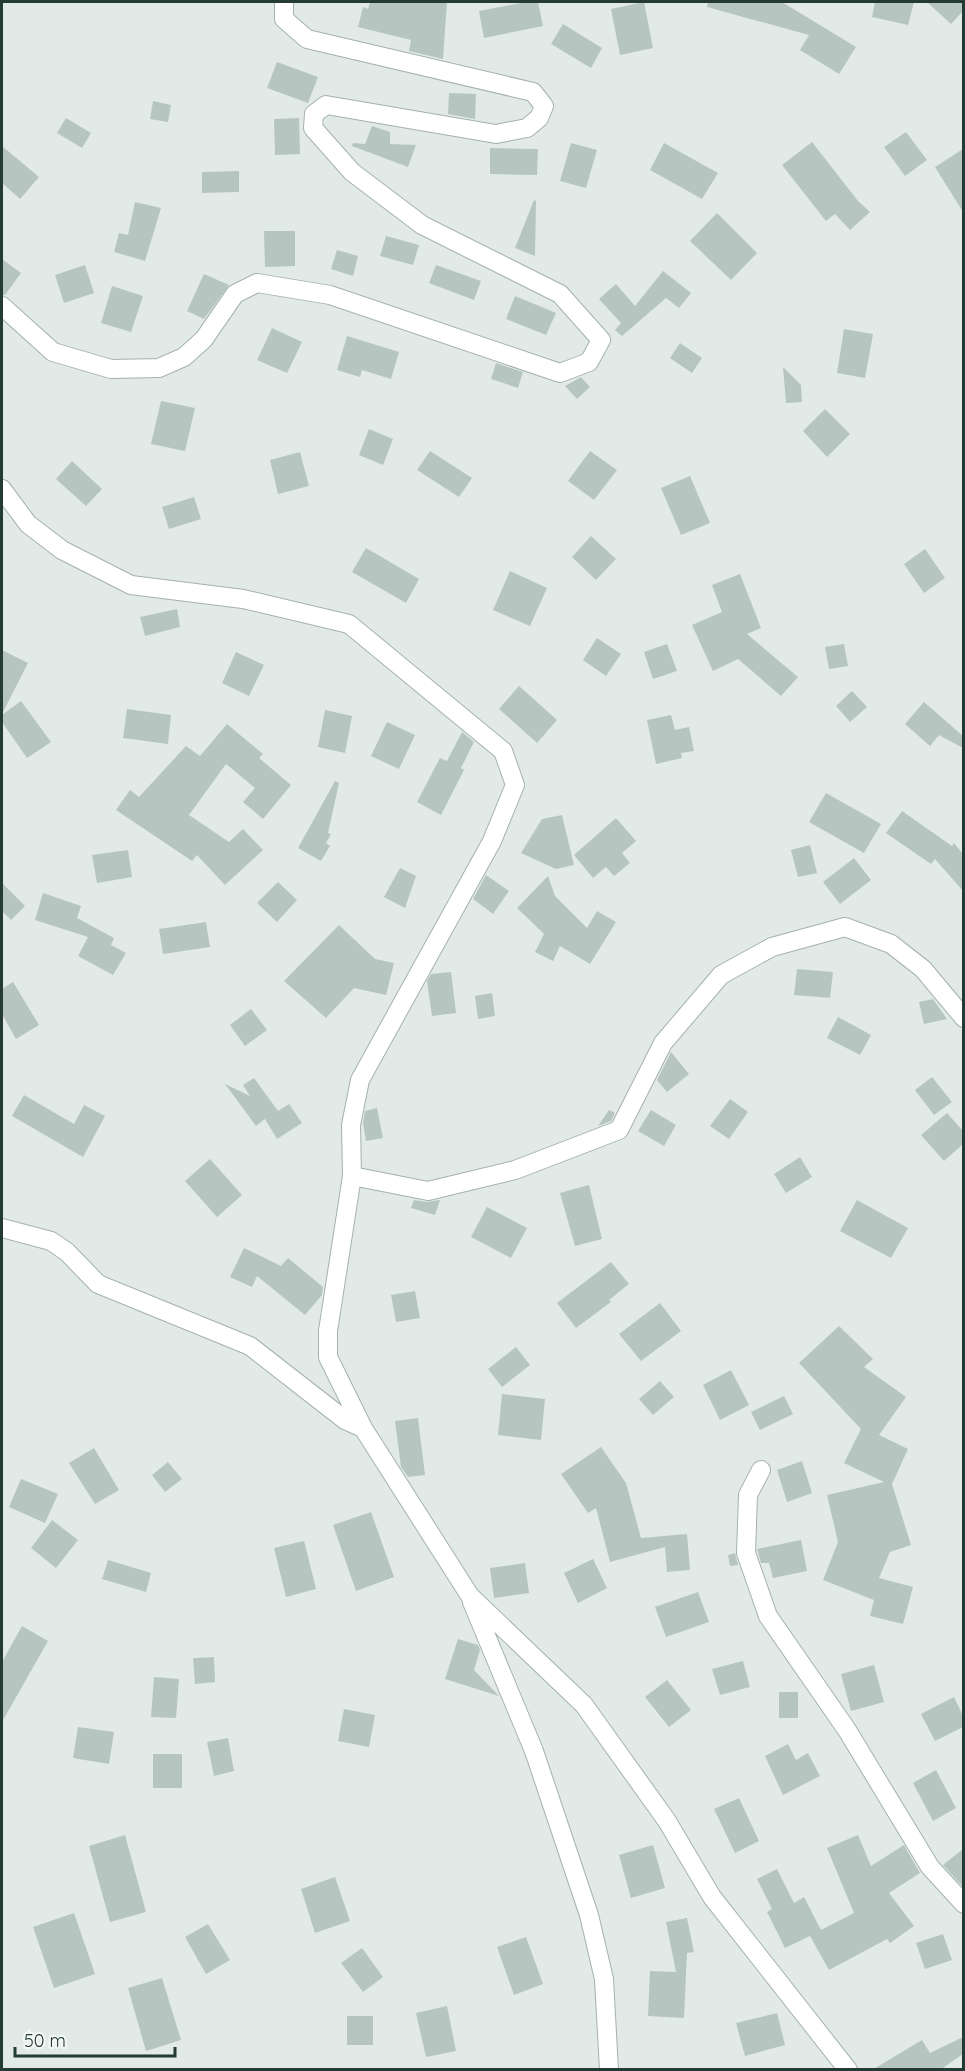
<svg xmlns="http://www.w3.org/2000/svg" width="965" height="2071" font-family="Quicksand,sans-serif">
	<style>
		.building { fill: #b7c5c0 }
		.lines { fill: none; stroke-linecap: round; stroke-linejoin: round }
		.minor-casing { stroke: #a4b2ae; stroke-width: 20 }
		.minor { stroke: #fff; stroke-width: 18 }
	</style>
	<rect width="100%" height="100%" fill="#e1eae7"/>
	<!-- building -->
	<path class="building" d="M370,2h77l-4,57 -34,-8 2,-11 -53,-13 5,-20 5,2z
		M526,2h12l5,24 -59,12 -5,-27z
		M644,2l9,46 -33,7 -9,-46z
		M708,2h74l74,45 -17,27 -39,-24 9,-15 -102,-28z
		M875,2h39l-6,23 -36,-8z
		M927,2h36v9l-12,13z
		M563,24l39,24 -11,20 -40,-24z
		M277,62l41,15 -10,26 -41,-15z
		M449,93l27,1 -1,25 -27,-5z
		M153,101l18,4 -3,17 -18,-3z
		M66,118l25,15 -9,15 -25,-15z
		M299,118l1,36 -25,1 -1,-36z
		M372,126l18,6v12l26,1 -8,22 -56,-21 1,-3 12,1z
		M906,132l21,28 -22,16 -21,-29z
		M812,142l46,59 12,11 -20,18 -15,-16 -9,7 -44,-56z
		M571,143l26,7 -11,38 -26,-7z
		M664,143l54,30 -16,26 -52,-29z
		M2,146l37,31 -19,22 -18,-16z
		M490,148l48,1 -1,26 -47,-1z
		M963,149v63l-28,-45z
		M239,171v21l-37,1v-21z
		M534,200l2,1 -1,55 -20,-8z
		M135,202l26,6 -16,53 -31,-9 5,-19 9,2z
		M717,213l40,40 -26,27 -41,-39z
		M264,231h31v35l-30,1z
		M386,236l33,9 -6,20 -33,-9z
		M337,250l21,6 -5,20 -22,-7z
		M2,259l19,14 -16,22h-3z
		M85,265l9,28 -30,10 -9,-28z
		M436,265l45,16 -7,19 -45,-17z
		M663,271l28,22 -12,15 -13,-10 -44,38 -7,-6 6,-7 -22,-24 17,-15 19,22z
		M204,274l25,11 -25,34 -17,-8z
		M112,286l31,10 -12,36 -30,-9z
		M515,296l41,17 -10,22 -40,-16z
		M272,328l30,14 -15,31 -30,-13z
		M844,329l29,5 -8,44 -28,-5z
		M347,336l52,16 -8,27 -29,-9 -2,7 -23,-7z
		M680,343l22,15 -10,15 -22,-15z
		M496,363l27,9 -5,16 -27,-9z
		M783,367l18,18 1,17 -16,1z
		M581,377l9,10 -13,12 -12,-13z
		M161,401l34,7 -10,43 -34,-7z
		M825,409l25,25 -23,23 -24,-26z
		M369,429l24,10 -10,26 -24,-10z
		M430,451l42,27 -13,19 -42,-27z
		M590,451l27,19 -23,30 -26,-19z
		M300,452l9,34 -31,8 -8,-34z
		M72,461l30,28 -16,17 -30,-27z
		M690,476l20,47 -29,12 -20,-47z
		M194,497l7,22 -32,10 -7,-22z
		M591,536l25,23 -20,21 -24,-23z
		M366,548l53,31 -13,24 -54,-31z
		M925,549l20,29 -21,15 -20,-29z
		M510,571l37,17 -17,38 -37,-16z
		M740,574l21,54 -14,6 51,43 -17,19 -43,-37 -25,12 -21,-46 30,-13 -10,-27z
		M177,609l3,18 -35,9 -5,-19z
		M597,638l24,16 -15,22 -23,-16z
		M667,644l10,27 -24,8 -9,-27z
		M844,644l4,22 -19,3 -4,-22z
		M2,650l26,13 -26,51z
		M236,652l28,13 -15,31 -27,-13z
		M519,686l38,34 -20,23 -38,-34z
		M852,691l15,16 -17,15 -14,-16z
		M21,701l30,41 -24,16 -25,-36v-7z
		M924,702l39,34v12l-24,-13 -9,11 -25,-22z
		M127,709l44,6 -3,29 -45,-6z
		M325,710l27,6 -7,37 -27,-6z
		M671,715l4,15 14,-3 5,24 -13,2 1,5 -26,6 -9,-44z
		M387,722l28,13 -16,34 -28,-13z
		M227,724l36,30 -4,4 32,27 -28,34 -20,-17 12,-14 -29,-24 -37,51 40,27 14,-13 20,21 -38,35 -28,-30 -5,6 -76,-51 14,-20 9,7 47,-51 14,10z
		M462,732l12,10 -13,26 3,2 -23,45 -24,-13 23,-44 7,3z
		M335,781l4,2 -11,50 3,1 -5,9 4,3 -9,15 -23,-13z
		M826,793l55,31 -17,29 -55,-31z
		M902,811l50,35 2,-3 9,11v37l-28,-32 -4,5 -45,-31z
		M562,815l12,50 -18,4 -35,-16 21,-34z
		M616,818l20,23 -14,12 8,10 -16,13 -8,-9 -13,11 -19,-23z
		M810,845l7,28 -19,4 -7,-27z
		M128,850l4,27 -35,6 -5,-28z
		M854,858l17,22 -31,24 -17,-22z
		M400,868l16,8 -11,32 -21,-11z
		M486,875l23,16 -16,23 -20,-15z
		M548,876l7,20 32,32 10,-17 19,11 -26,42 -30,-18 -7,15 -18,-9 9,-18 -27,-26z
		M278,882l19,18 -20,22 -20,-19z
		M2,883l23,23 -14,14 -9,-9z
		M43,893l38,13 -4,12 37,20 -3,7 15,8 -13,22 -35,-19 10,-19 -53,-17z
		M206,922l4,25 -47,7 -4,-25z
		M339,925l36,34 19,4 -8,32 -32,-7 -28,30 -42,-37z
		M797,969l36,3 -3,26 -36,-3z
		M451,972l5,41 -24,3 -5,-35 4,-7z
		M13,982l26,43 -23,14 -14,-25v-25z
		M492,993l3,23 -17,3 -3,-23z
		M933,999l14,20 -23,5 -5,-22z
		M251,1009l16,21 -22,16 -15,-21z
		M838,1017l33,18 -11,20 -33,-17z
		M671,1052l18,22 -22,18 -10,-12z
		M932,1077l20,25 -18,13 -19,-25z
		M254,1078l24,33 11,-7 13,19 -25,16 -12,-20 -9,7 -31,-42 25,12 -7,-11z
		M24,1095l50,29 10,-19 21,11 -22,41 -71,-41z
		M730,1099l18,13 -19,27 -19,-13z
		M377,1108l6,30 -17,3 -3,-18 2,-12z
		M609,1110l6,3 -4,8 -13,5z
		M651,1110l25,15 -12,21 -26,-15z
		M947,1113l16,18v13l-19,17 -23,-26z
		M800,1157l12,20 -26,16 -12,-19z
		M210,1159l32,36 -25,22 -32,-36z
		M589,1185l13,54 -27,7 -15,-53z
		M414,1200l12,2 14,-2 -5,15 -24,-7z
		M857,1200l51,28 -17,30 -51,-27z
		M487,1207l40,21 -16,30 -40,-21z
		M244,1248l37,18 7,-8 35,29 -1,8 -17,20 -48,-39 -5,11 -22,-10z
		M611,1262l18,22 -20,16 2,2 -35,26 -19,-25z
		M415,1291l5,27 -24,4 -5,-27z
		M660,1303l21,28 -40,30 -22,-27z
		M839,1326l34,33 -9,8 42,30 -27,38 29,14 -16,35 19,61 -21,7 -11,26 34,9 -10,37 -33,-8 4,-16 -51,-20 15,-38 -11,-47 57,-13 -40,-19 17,-34 -62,-66z
		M516,1347l14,18 -28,22 -14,-18z
		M731,1370l18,35 -29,15 -17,-35z
		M660,1381l14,16 -21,18 -14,-16z
		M502,1394l43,5 -4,41 -43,-5z
		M784,1396l9,18 -33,16 -9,-18z
		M418,1418l7,57 -17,2 -7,-10 -6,-46z
		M601,1447l25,36 15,55 46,-4 3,36 -23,2 -2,-25 -55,15 -14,-54 -8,5 -27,-39z
		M94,1448l25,42 -24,14 -26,-41z
		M802,1461l10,32 -25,9 -10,-32z
		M168,1462l14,17 -17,13 -13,-17z
		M21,1479l37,15 -13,29 -36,-16z
		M371,1512l23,65 -38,14 -23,-66z
		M52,1520l26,20 -22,28 -25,-20z
		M801,1540l6,31 -34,7 -4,-15h-8l-4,-14z
		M304,1541l12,48 -30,8 -12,-49z
		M735,1553l3,12 -8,1 -2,-11z
		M593,1559l14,29 -29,15 -14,-30z
		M108,1560l43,13 -5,19 -44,-13z
		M525,1563l4,30 -35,5 -4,-30z
		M698,1592l11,30 -43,15 -11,-30z
		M22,1626l26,15 -46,81v-60z
		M458,1639l20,6 2,5 -6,20 25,26 -54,-17z
		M214,1657l1,25 -20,2 -2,-26z
		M743,1661l7,26 -30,8 -8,-26z
		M874,1665l10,37 -33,9 -10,-37z
		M154,1677l25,2 -3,39 -25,-1z
		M667,1680l24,30 -22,17 -24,-30z
		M779,1692h19v26h-19z
		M954,1697l9,19v11l-28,14 -14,-27z
		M344,1709l31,6 -6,32 -31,-6z
		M78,1727l36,5 -5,32 -36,-6z
		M228,1738l6,33 -20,5 -7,-34z
		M788,1744l8,16 12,-7 12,23 -37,19 -18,-39z
		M153,1754h29v34h-29z
		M936,1770l20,38 -23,13 -20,-38z
		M739,1798l20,43 -24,12 -21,-44z
		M125,1835l21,77 -36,10 -21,-76z
		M858,1835l13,31 33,-21 16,28 -31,20 25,33 -24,17 -3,-4 -58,31 -19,-34 -25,12 -18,-36 5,-3 -15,-30 20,-10 17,34 10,-6 17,33 33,-17 -27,-65z
		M653,1845l12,43 -34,10 -12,-43z
		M963,1849v38l-20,-22z
		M335,1877l15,44 -35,12 -14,-44z
		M74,1913l21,61 -41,14 -21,-61z
		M687,1918l7,34 -7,1 -3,65 -36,-2 2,-45 26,1 -10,-50z
		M208,1924l22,36 -24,14 -21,-37z
		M943,1934l9,26 -27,9 -9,-26z
		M526,1937l17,47 -29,11 -17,-48z
		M362,1948l21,29 -20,15 -22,-29z
		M162,1978l19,62 -35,11 -18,-63z
		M447,2006l9,45 -30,6 -10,-44z
		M777,2013l8,32 -40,11 -9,-33z
		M347,2016h26v29h-26z
		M963,2037v17l-23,16h-68l50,-30 8,13z"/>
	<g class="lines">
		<defs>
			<path id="minor" d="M2,306l51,46 58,17 48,-1 25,-11 20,-18 31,-45 22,-11 73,12 230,78 29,-11 12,-22 -41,-46 -138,-69 -70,-53 -39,-44 1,-14 12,-9 170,29 31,-6 12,-10 5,-12 -11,-14 -226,-53 -23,-20v-17
				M2,489l26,35 34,26 69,35 112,14 106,25 154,127 12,34 -23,56 -132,239 -9,45 1,51 -24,155v26l35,71 107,168 114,109 83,116 45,76 136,173
				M352,1176l76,15 87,-21 104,-40 44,-87 58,-68 51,-28 73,-20 46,17 32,25 41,49
				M2,1228l49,13 16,11 31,32 152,62 95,74 18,8
				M761,1470l-13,25 -2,58 22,63 79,114 83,137 34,37
				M472,1602l62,149 55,164 15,64 5,91"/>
		</defs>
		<!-- minor casing -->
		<use href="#minor" class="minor-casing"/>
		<!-- minor -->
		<use href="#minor" class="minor"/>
	</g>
	<!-- border -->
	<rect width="965" height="2071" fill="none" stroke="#233a35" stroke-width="6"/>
	<!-- scale -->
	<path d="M15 2047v9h160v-9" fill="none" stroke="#233a35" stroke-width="3"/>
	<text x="24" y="2047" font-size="18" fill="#233a35" stroke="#f2f7f5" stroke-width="4.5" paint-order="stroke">50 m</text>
</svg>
